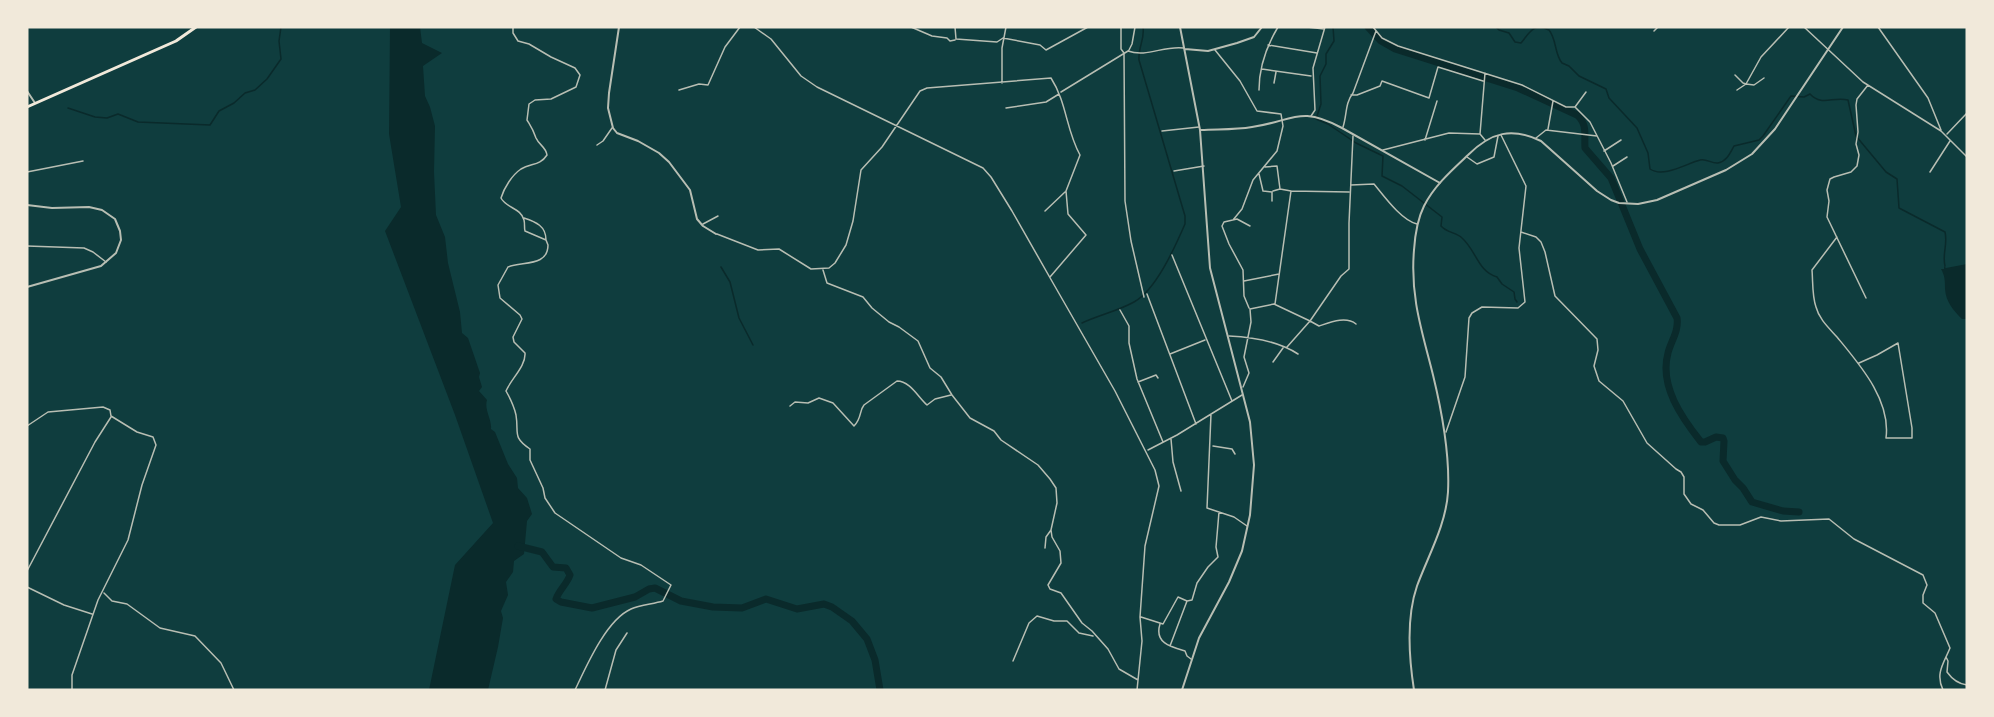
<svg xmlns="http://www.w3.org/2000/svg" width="1994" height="717" font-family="'IBM Plex Sans',sans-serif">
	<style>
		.water { fill: #0a2a2b }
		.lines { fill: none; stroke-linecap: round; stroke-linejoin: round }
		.stream { stroke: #0a2a2b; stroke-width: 1.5 }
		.river { stroke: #0a2a2b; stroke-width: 7 }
		.minor { stroke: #b8beb3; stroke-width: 1.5 }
		.tertiary { stroke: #b8beb3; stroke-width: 2 }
		.trunk { stroke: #f1e9da; stroke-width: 3 }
	</style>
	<rect width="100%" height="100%" fill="#0f3d3e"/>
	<!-- water -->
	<path class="water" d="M390,27h30l2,16 20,10 -19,13 2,30 5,11 5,19 -1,46 2,43 9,22 3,26 12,49 2,21 6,5 12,35 -1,4 3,10 -3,4 8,9c-3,10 5,19 4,29l4,3 13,32 9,14 1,10 9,10 5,16 -5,7 -3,33 -10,7 -1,11 -7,10 2,13 -7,16 2,7 -5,29 -10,43h-59l26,-125 38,-42 -38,-108 -70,-184 16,-24 -12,-73z
		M1967,264v55h-5c-9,-9 -16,-17 -17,-30 0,-8 0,-13 -4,-20h3v-3l2,2z"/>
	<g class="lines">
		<!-- stream -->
		<path class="stream" d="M1333,27l1,14 -8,13v10l-6,12 1,28 -5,15 12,5 28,19 27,13 -1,20 20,10 40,31 -1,9c6,7 15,6 21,12 14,12 16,34 35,39l5,7 12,8 1,7 2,3
			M1496,27l3,3 10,3 6,9 6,1c9,-11 12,-20 28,-13 8,10 5,23 13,33l7,3 10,10 27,13 3,9 28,30 11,25 2,16c13,9 36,-5 50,-9 6,-2 12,4 18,3 9,-2 12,-10 16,-17l25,-6 4,-4 28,-40 13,1 6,-3c12,13 23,2 38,6l8,36 30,36 11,7 2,29 46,24c3,12 -3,22 0,34
			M68,108l27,9 12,1 11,-4 20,8 72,3 9,-14 15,-8 11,-10 10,-3 12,-11 14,-20 -2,-18 2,-14
			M721,267l9,15 9,36 14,27
			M1082,323c17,-8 36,-12 52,-21 22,-12 41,-55 51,-78v-8l-46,-156c-1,-13 6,-21 4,-33"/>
		<!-- river -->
		<path class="river" d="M1368,27l13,14 14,8 123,39 59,27c11,10 7,19 8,33l26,30 29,71 37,69c2,13 -6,23 -9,35 -9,33 14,65 33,89h4l11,-5 7,1 1,3 -1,20 12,19 8,8 9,14 31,9 16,1
			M518,546l24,6 11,15 13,1 4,7c-3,9 -11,15 -14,24l5,3 31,6 43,-11 14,-8 6,-1 26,13 32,6 29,1 24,-9 31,10 27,-5 8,3 20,14 15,18 8,21 5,30"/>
		<!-- minor -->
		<path class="minor" d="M513,27v6l5,8 11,3 22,13 24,11 5,7 -4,12 -25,12 -16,1 -6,4 -2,16c5,8 6,9 9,18 3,7 10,9 11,17 -7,11 -16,8 -26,14 -9,6 -17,19 -20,29 5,10 20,10 23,22 1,4 0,7 1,11l21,9 2,5c0,22 -26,16 -40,22l-10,18 2,13 20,17 2,4 -9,18 1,5 11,11c1,13 -14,26 -19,38 4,7 8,15 10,24 3,18 -4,22 14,34v11l13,28 2,10 10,15 66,45 20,7 30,20 -8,16c-10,3 -23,4 -32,8 -25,11 -45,58 -56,81
			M754,27l17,12 30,37 16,11 166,81 8,9 21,34 41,72 62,108 40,79 4,16 -14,60 -5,71 2,24 -5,49
			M911,27l21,9 15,2 3,3 5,-1
			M955,27l1,12 41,3 6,-4 37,7 6,5 42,-23
			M1121,27v22l3,4 1,148 6,40 13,56
			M1307,27l17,2
			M1373,27l9,11 16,8 124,39 44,22h9l11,-15
			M1804,27l59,55 78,49 26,26
			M1878,27l50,71 13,32
			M1654,31l4,-4
			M1268,45l49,8
			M1129,50l3,-6 3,-17
			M1215,50l25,31 17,30 24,3 2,12 -6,25 -24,29 -11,29 -9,11
			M1262,69l49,7
			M1735,75l8,8 3,1 15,-27 28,-30
			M1002,83v-35l4,-21
			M1274,83l2,-11
			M679,90l20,-6 9,1 17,-38 15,-20
			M1259,90c0,-24 7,-43 19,-63
			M1737,90l9,-6 8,1 10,-7
			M1061,92l67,-41c19,7 36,-6 56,-3
			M1351,95h6l23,-9 2,-5 47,17 9,-31 45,14
			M1575,107l15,15 21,41 16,39
			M1006,108l40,-6 13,-8
			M1311,116l4,-6 -2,-42 12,-41
			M1343,127c4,-12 2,-24 10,-34l23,-62
			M1548,129l5,-28
			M1162,131l37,-4
			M1480,134l5,-61
			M1947,134l20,-21
			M1536,138l10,-8 51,6
			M1425,140l12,-39
			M597,145l6,-4 9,-13
			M1383,150l66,-17 31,1 5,6
			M1604,151l17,-11
			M1467,157l10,7 17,-7 4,-21
			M1613,166l14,-9
			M1265,167l12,-1 3,23
			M1174,171l30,-5
			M27,172l56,-11
			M1930,172l20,-31
			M1259,174l4,17 9,1v9
			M1351,185l23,-1c10,12 27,36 43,40
			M1273,191l7,-2 11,2
			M1045,211l20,-19
			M524,218c12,4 22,8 22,22
			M703,224l15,-8
			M1521,232l15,5 5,5 4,10 10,44 42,43 1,11 -4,16 5,15 24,20 24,42 29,26 5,3 3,5v17l7,10 12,6 11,13 5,2h21l21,-8 20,4 48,-2 25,20 69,36 4,10 -4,10v8l12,10 15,35c-6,15 -15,25 -7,42
			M717,234l41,16 21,-1 32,20 18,-1 6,-5 11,-18 7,-24 8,-51 21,-23 38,-56 7,-3 124,-10c16,25 15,52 29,77l-14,36 2,23 18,21 -36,42
			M1837,237l-25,33c1,12 0,26 4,37 3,12 13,21 21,30 23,28 54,63 49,101h26v-10l-14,-85 -21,12 -18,8
			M27,246l57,2 9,4 13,10
			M1172,255l60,146
			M823,270l4,13 36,14 9,11 17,14 10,5 19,14 12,27 11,9 11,18 18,23 24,13 7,9 37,25 12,14 6,9 1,15 -6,27 1,7 8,14 1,12 -13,22 2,4 11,4 21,30 10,8 16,18 11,20 19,11
			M1244,281l35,-7
			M1147,294l49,130
			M1866,298l-39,-81 2,-16 -2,-11 3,-11 4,-2 17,-5 6,-6 2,-11 -3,-11 2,-12 -2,-27 1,-6 11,-14
			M1275,304l16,-113 58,1
			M1249,308l-5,-12 -1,-26 -14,-26 -7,-18 2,-4 13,-3 13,7
			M1120,310l9,16v17l8,36 26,63
			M1229,336c23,1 49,5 69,18
			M1287,347l23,-26 9,5c12,-4 27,-10 37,-2
			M1170,354l35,-14
			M1273,362l10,-14
			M1138,382l18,-7 2,3
			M1243,387l6,-14 -5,-16 7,-35 -1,-13 24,-5 36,17 31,-45 8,-7v-46l4,-87
			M790,406l5,-4 13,1 11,-5 14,5 21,23c8,-8 5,-15 10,-21l33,-24c13,0 21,16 30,24l8,-6 16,-4
			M1211,414l-4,94 27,9 13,9
			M27,426l21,-14 55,-5 7,3 1,6 26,16 16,5 3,8 -14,40 -14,55 -30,60 -26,75v15
			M1446,432l19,-55 4,-59 3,-5 10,-6 36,1 7,-6 -6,-54 7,-62 -25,-51
			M1171,439l2,23 8,29
			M1213,446l19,3 3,5
			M1148,450l29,-15 65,-40
			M1045,548l1,-11 5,-7
			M27,571l68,-129 16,-25
			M27,587l37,18 28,9
			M104,593l8,8 15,3 33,24 35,8 26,27 13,27
			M1141,617l22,7 15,-27 9,4 5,-1 5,-17 11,-16 10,-10 -2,-10 3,-35
			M1160,624c-6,19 11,23 25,27l2,5 4,3
			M1170,646l17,-45
			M1946,657l2,4 -1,11c5,7 12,12 20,13
			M1013,661l16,-38 8,-7 17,5h13l12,12 14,3
			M605,690l11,-40 11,-17"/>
		<!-- tertiary -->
		<path class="tertiary" d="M619,27l-10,66 -1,15 5,20 4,5 21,8 21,12 10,9 21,28 7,29 6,7 13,8
			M1180,27l20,103 10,138 40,154 4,43 -4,50 -8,36 -13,31 -30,56 -17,52
			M1185,49l23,2 29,-8 17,-6 8,-10
			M27,91l8,12
			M1201,130c17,-1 34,0 51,-3 42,-6 47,-22 90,1l98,55
			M27,205l25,3 37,-1 13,3 13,9 5,12 1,9 -5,13 -15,13 -74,21
			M1414,690c-5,-32 -8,-72 3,-104 11,-30 29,-61 31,-94 2,-39 -6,-80 -15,-117 -11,-44 -23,-78 -19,-125 1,-15 3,-30 10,-44 10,-20 28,-36 44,-51 23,-23 44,-28 73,-14l56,50 14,9 8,3 19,1 19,-4 69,-30 26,-16 23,-25 68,-102"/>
		<!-- trunk -->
		<path class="trunk" d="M27,107l149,-66 20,-14"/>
	</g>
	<!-- border -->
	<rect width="1994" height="717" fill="none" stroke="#f1e9da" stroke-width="57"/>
</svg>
